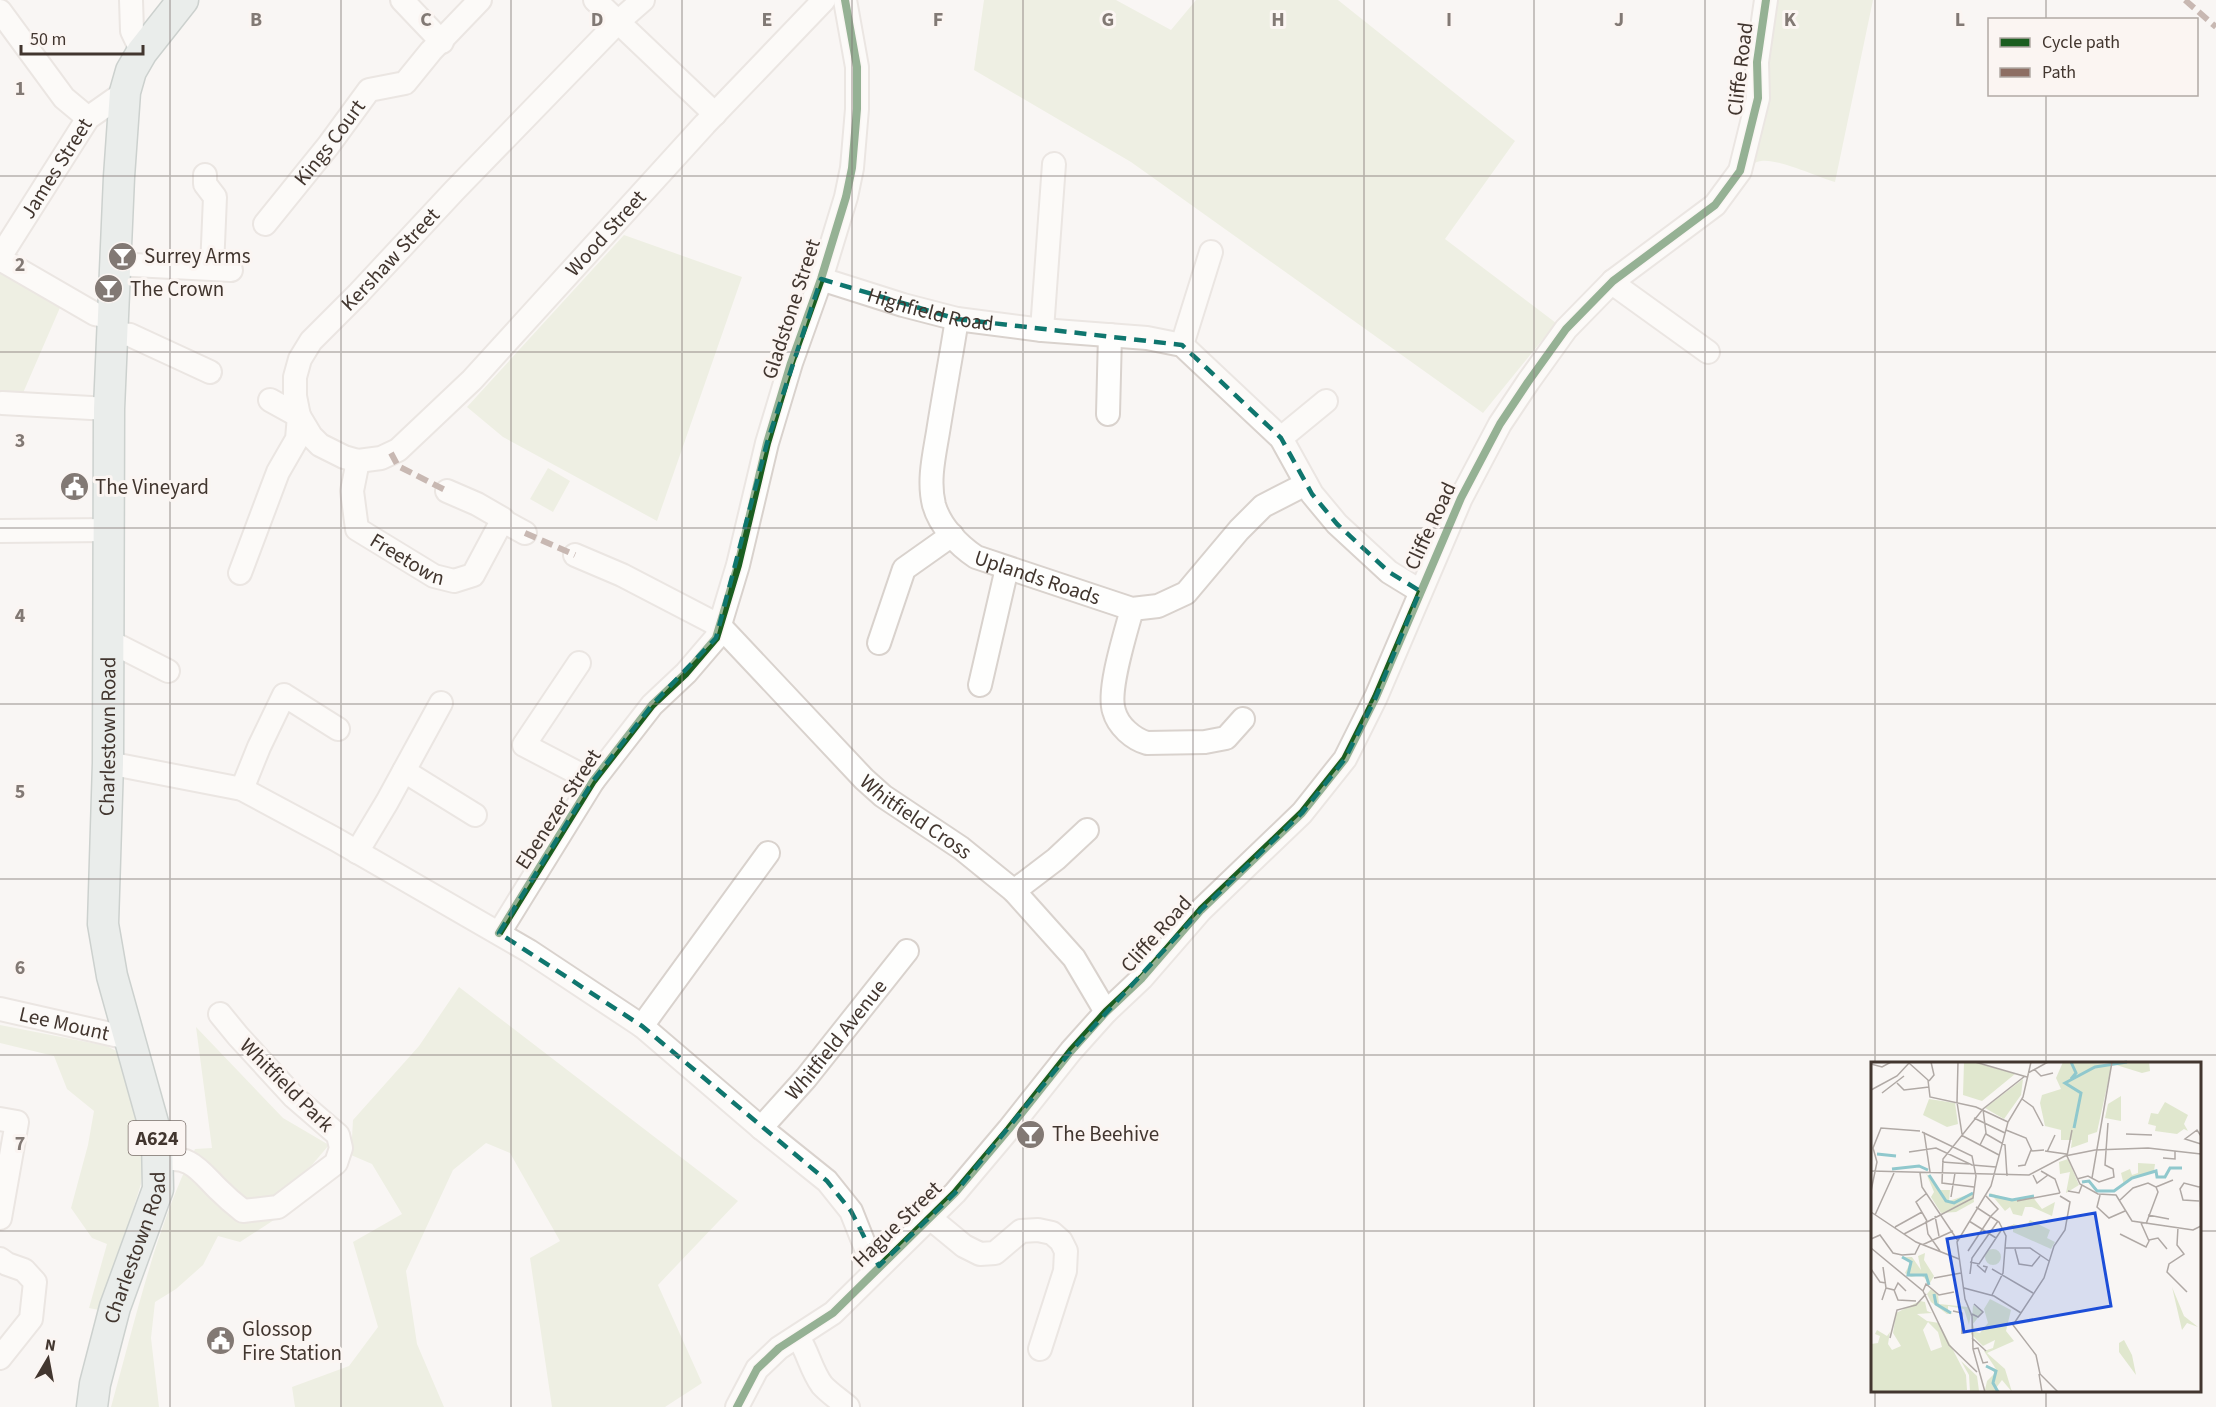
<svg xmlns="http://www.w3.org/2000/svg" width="2216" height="1407" font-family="'Source Sans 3',sans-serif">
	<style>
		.green { fill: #e0e7ce }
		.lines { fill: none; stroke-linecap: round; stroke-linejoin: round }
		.minor-casing { stroke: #d9d2cd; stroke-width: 26 }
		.major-casing { stroke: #95a4a0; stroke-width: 33 }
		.minor { stroke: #fefefd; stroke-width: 22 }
		.major { stroke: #d8e2e0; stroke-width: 30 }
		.quiet { stroke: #8d6e63; stroke-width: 6; stroke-dasharray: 12 6; stroke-linecap: butt }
		.cycleway-casing { stroke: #fbf5f2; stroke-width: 11 }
		.cycleway { stroke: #1b5e20; stroke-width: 8 }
		.marked { fill: none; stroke: #0f766e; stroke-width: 4.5; stroke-dasharray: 12 8; stroke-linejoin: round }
		.grid { fill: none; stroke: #827974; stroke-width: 1.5; stroke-opacity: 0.55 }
		.labels { text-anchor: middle; stroke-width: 6; stroke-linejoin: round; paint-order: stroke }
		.shield { fill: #fbf5f2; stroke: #7a6f6a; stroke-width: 1.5 }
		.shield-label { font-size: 20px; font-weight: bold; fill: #42362f }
		.street-label { font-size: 21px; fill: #42362f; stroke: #fbf5f2 }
		.poi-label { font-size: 21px; fill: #42362f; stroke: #fbf5f2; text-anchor: start }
		.inset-river { fill: none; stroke: #90c8cd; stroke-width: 3 }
		.inset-road { fill: none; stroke: #b0a9a5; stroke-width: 1.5 }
		.view { fill: #1d4ed8; fill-opacity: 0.15; stroke: #1d4ed8; stroke-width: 3 }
		.inset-edge { fill: none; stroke: #42362f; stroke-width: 3 }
		.grid-label { font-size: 20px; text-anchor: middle; font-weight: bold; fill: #827974; stroke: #fbf5f2; stroke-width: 6; stroke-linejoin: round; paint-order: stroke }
	</style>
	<rect width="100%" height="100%" fill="#f9f6f4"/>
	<!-- green -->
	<path class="green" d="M984,0h132l55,30 25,-30h142l177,141 -70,98 111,84 -73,90 -352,-251 -157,-92z
		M1776,0h97l-38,182c-18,-5 -58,-24 -74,-21 -4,0 -9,4 -13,6z
		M624,235l118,42 -85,244 -154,-84 -36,-30z
		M0,266l62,37 -39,90 -23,-1z
		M548,468l22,13 -17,31 -23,-13z
		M459,987l279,214 -80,84 44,98 -37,24h-113l-22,-149 30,-17 -50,-88 -24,-10 -33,27 -47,101 11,73 27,63h-149l-3,-20 57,-21 29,-39 -25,-85 49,-28 -30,-50 -21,-9 2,-35 66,-74z
		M0,1025l107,21 13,7 16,56 8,43 -3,32 -32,103 -10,23 -10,-2 18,-64 -15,-6 -21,-30 17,-63 6,-34 -27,-22 -13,-33 -54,-13z
		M196,1027l87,91 46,27 -35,41 -14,30 -40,26 -22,-6 -15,29 -27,24 -21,13 -4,36 8,69h-48c24,-85 44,-178 84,-258l17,-1z"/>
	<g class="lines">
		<defs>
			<g id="minor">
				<path d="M131,0l1,31 10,21"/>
				<path d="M402,0l40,42"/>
				<path d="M595,0l120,114"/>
				<path d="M0,11l64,87 24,20"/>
				<path d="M205,175v9l10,13 -3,71"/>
				<path id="s1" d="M265,224l63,-78 41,-56 36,-7 26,-32 49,-51"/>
				<path id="s2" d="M0,257l88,-139 37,-26"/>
				<path d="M0,259l95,55 18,4"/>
				<path d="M114,264l117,6"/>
				<path id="s3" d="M821,279l82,26 54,14 85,11 105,8 35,7 99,93 31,56 25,30 52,48 31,19"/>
				<path d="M1613,281l2,4 93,67"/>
				<path id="s4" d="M957,319c-6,38 -13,75 -19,113 -4,24 -10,49 -4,73 6,21 24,40 42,52l156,52 26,-3 28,-13 53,-63 24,-24 43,-22"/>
				<path d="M1042,330l12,-166"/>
				<path d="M112,333l18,2 80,37"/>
				<path d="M1182,345l29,-93"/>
				<path id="s5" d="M270,400l29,16 12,20 9,9 24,12 14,4 23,-3 17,-8 74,-70 233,-256 119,-124"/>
				<path d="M2,403l107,6"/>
				<path d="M1108,414l2,-79"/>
				<path d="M1281,438l45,-37"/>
				<path id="s6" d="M358,461l-6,30 5,38 77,47 20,5 19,-6 30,-56 -26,-15 -30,-13"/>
				<path d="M503,521l22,12"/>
				<path d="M0,531l109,-1"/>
				<path id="s7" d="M575,555l47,20 98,51 144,153 19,17 78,52 53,43 60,67 32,54"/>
				<path id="s8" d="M240,573l38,-101 19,-33 2,-23 -4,-20v-19l5,-18 11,-18 47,-47 96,-103 165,-170 24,-21"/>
				<path d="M1132,609c-6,23 -25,81 -18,102 4,15 19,28 33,32l58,-1 21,-4 17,-19"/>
				<path d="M879,643l25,-74 48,-34"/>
				<path d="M108,645l11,1 49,25"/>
				<path d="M579,663l-55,82 69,36"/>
				<path d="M980,685l27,-117"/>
				<path d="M108,763l134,26 93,50 194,112 113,75 119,102 66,53 24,30 16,40 12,15"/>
				<path d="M404,771l71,44"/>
				<path d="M242,789l17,-42 25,-52 54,34"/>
				<path d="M357,852l30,-50 54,-99"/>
				<path d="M1014,891l42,-32 31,-29"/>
				<path d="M499,933l94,-152 59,-76 34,-32 30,-35 22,-73 29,-122 24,-80 30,-84 25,-82 6,-29 5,-59v-42l-12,-67"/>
				<path id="s9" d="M0,1009l128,29"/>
				<path d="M642,1026l126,-173"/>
				<path d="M0,1119l17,3 -17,96"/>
				<path id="s10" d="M761,1128l45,-50 101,-127"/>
				<path d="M159,1161c30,-8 40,9 59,28 8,8 16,15 25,22l35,-4 58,-44 5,-15 -3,-13 -44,-38 -56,-61 -18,-22"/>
				<path d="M930,1218l34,28 16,8 15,-1 26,-22 17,-1 14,3 9,8 5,10 -1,20 -25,78"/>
				<path d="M0,1259l7,5 17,6 11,12 -4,37 -31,39"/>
				<path d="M798,1337c10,15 13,33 24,48 7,8 18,15 26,22"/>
				<path d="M737,1407l20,-38 22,-21 54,-35 122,-120 54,-64 62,-78 35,-39 36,-34 59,-68 101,-97 43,-54 31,-62 85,-199 39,-74 28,-42 38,-53 47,-48 102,-76 25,-34 18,-73 -1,-36 9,-62"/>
			</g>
			<g id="major">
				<path id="s11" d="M92,1407l3,-23 20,-77 43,-118 -1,-52 -45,-161 -9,-52 5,-161 1,-354 10,-232 6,-85 6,-21 11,-19 41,-52"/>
			</g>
		</defs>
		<!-- minor casing -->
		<use href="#minor" class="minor-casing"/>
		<!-- major casing -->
		<use href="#major" class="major-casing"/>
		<!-- minor -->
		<use href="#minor" class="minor"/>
		<!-- major -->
		<use href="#major" class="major"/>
		<!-- quiet -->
		<path class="quiet" d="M2185,0l31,27
			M391,453l7,13 49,25
			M525,533l50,22"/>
		<defs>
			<path id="cycleway" d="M499,933l94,-152 59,-76 34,-32 30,-35 22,-73 29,-122 24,-80 30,-84 25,-82 6,-29 5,-59v-42l-12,-67
				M737,1407l20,-38 22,-21 54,-35 122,-120 54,-64 62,-78 35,-39 36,-34 59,-68 101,-97 43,-54 31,-62 85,-199 39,-74 28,-42 38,-53 47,-48 102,-76 25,-34 18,-73 -1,-36 9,-62"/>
		</defs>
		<!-- cycleway casing -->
		<use href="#cycleway" class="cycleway-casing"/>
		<!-- cycleway -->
		<use href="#cycleway" class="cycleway"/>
	</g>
	<!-- marked area -->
	<path d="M0 0H2216V1407H0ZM821,279l136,40 225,26 99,93 31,56 25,30 52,48 31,19 -44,106 -31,62 -43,54 -101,97 -130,141 -116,142 -76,73 -28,-55 -24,-30 -185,-155 -143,-93 94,-152 59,-76 64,-67 51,-195z" fill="#f9f6f4" fill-opacity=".55" fill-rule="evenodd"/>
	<path class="marked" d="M821,279l136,40 225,26 99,93 31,56 25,30 52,48 31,19 -44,106 -31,62 -43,54 -101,97 -130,141 -116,142 -76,73 -28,-55 -24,-30 -185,-155 -143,-93 94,-152 59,-76 64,-67 51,-195z"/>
	<!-- grid -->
	<path class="grid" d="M170,0v1407M341,0v1407M511,0v1407M682,0v1407M852,0v1407M1023,0v1407M1193,0v1407M1364,0v1407M1534,0v1407M1705,0v1407M1875,0v1064M2046,0v20M2046,94v970M0,176h2216M0,352h2216M0,528h2216M0,704h2216M0,879h2216M0,1055h2216M0,1231h1872M2200,1231h16M1875,1390v17M2046,1390v17"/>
	<!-- icons -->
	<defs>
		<symbol id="bar-disc" viewBox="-11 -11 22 22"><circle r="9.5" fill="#827974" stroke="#fbf5f2"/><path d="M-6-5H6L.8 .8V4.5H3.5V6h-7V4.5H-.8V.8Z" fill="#fff"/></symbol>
		<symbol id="civic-disc" viewBox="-11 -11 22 22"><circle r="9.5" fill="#827974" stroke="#fbf5f2"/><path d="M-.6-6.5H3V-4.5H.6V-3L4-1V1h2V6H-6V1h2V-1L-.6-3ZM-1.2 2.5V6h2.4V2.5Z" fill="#fff"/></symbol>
	</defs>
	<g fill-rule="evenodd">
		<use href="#bar-disc" x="106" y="240" width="33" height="33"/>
		<use href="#bar-disc" x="92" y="272" width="33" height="33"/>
		<use href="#civic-disc" x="58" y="470" width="33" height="33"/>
		<use href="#bar-disc" x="1014" y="1118" width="33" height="33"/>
		<use href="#civic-disc" x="204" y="1324" width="33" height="33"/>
	</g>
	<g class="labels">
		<!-- shield labels -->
		<rect class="shield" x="128.5" y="1121" width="57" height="34" rx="4.5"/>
		<g class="shield-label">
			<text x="157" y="1145">A624</text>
		</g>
		<!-- street labels -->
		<g class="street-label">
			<text transform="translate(1740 69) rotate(-83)" y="7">Cliffe Road</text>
			<text dy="7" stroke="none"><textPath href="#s1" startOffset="104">Kings Court</textPath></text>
			<text dy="7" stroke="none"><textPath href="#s2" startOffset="105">James Street</textPath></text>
			<text dy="7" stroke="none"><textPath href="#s5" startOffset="453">Wood Street</textPath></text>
			<text dy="7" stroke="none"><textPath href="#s8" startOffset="362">Kershaw Street</textPath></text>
			<text dy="7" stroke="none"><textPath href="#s3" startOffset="114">Highfield Road</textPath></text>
			<text transform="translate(791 309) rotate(-72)" y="7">Gladstone Street</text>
			<text transform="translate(1430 526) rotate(-65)" y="7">Cliffe Road</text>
			<text dy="7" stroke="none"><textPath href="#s6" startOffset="128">Freetown</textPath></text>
			<text dy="7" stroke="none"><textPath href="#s4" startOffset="321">Uplands Roads</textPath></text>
			<text dy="7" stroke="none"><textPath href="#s11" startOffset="688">Charlestown Road</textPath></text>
			<text transform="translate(558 809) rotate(-57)" y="7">Ebenezer Street</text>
			<text dy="7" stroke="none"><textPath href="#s7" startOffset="436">Whitfield Cross</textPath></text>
			<text transform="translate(1156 934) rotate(-48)" y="7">Cliffe Road</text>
			<text dy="7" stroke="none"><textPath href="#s9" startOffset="66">Lee Mount</textPath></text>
			<text dy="7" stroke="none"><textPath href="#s10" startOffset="116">Whitfield Avenue</textPath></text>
			<text transform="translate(287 1085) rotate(45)" y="7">Whitfield Park</text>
			<text transform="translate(897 1224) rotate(-44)" y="7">Hague Street</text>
			<text dy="7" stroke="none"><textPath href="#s11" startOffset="166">Charlestown Road</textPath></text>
		</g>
		<!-- poi labels -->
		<g class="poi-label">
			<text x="144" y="263">Surrey Arms</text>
			<text x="130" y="296">The Crown</text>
			<text x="95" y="494">The Vineyard</text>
			<text x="1052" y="1141">The Beehive</text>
			<text x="242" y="1336">Glossop<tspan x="242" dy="24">Fire Station</tspan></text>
		</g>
	</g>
	<!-- overview -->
	<g transform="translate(1871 1062)">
		<rect width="330" height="330" fill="#f9f6f4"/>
		<path d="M93,0h10l41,12 -33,27 -19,-6zM192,0l49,2 -15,68 -9,3v7l-17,6 1,-8h-11v-10l-16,-4 -5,-23 2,-8 19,-6 -5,-11zM278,0l1,9 -8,2 -29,-9zM152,17l-2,16 -17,24 -19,-11zM250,34v25l-16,-3 3,-14zM58,37l26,4 3,21 -11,3 -24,-12zM294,40l23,13 -4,9 4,7 -4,-2 -7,5 -22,-3 1,-5 -8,-2 3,-11 7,1zM197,97l11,26 -13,8 4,-21 -10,2 -1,-12zM267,101l17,1 -1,7 -22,6 -8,8 -3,-12 9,-4 2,6 6,-2zM55,111l12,17h12l-1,11 24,-8 1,9 -18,10 -15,1 -10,-16 3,-5zM119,131l22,7 20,-4 10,13 13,-7 -3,14 -20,-9h-7l-3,9 -9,-2 -3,-7 -5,4zM159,158l20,10 -3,8 8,4 -4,7 -38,-17v-8l13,3zM114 195a8 8 0 1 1 16 0a8 8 0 1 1-16 0ZM54,191l-1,7 10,16 -4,7 -9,-8 -10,2 -6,-4 5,-10 -7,-6h9l9,13 -3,-14zM301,225l12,29 14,11 -11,-4 -5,7zM60,227l7,6 1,9 29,3 3,7 -2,11 -5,-16 -16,-3v6l5,2h-6l-16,-12 -4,-8zM119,237l21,11 -5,21 8,10 -27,12 18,16 7,23 -10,-12 -6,8 5,4 -16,-2 2,-9 8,-8 -9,-8 10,4 -12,-18 9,-3 2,-8 -12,6 -12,-12 2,-29 10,6 -10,13 2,8 5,1 8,-10 -4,-14zM49,239l5,1 2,9 5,2 -15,1 10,7 12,2 27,52 1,15 -96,2v-48l7,-1 2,-7 -5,-2 2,-4 10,6 3,-4 -2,12 4,6 9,-4 -8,-13 3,-20zM57,260l10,10 4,15 -11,4 -8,-21zM253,278l8,15 4,20 -17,-23v-9zM90,299l16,15 2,15 4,1h-13l-1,-17z" fill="#e0e7ce" fill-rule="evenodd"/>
		<path class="inset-river" d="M200,0l5,11 -5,6M203,66l7,-35 -16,-10 30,-16 32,-5M6,92l19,2M21,107l27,-3 9,4M58,113l17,26 8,2 19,-10M211,120l7,-1 8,10h17l18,-13 24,-7 1,6h8l5,-9h12M118,133l23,5 22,-4M31,195l9,5 -3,13h18l3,10M63,232l2,10 15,9M115,304l10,5 -3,12 5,9"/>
		<path class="inset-road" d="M87,0l-1,40 5,32M104,0l52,15M38,1l19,17 2,17 46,10 32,15M0,2l11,3 9,-5M163,7l7,7 12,-3M157,11l20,-11M58,19l5,-6 -3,-13M26,21l7,7 25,-3M0,28l26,-14 13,-14M11,31l22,-17M151,37l11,8 10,19M103,56l31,15M135,68l20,8 6,13 12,-1M53,70l6,40M115,72l19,11 2,31M255,72l26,1M90,73l38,20M330,74l-4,-6 -12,9 16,5M109,83l6,-12 -3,-24M2,86l8,-20 39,3M174,89l21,3 14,30 18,10 18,1 16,26 61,9 8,-4M38,90l27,-4 36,17 24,2M176,90l8,-17M196,94l5,-26M292,96l12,1v-8M71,100l27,2M147,104l7,-1 6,-15M0,109l158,4 36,-19 30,-6 53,-2 53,6M170,109l14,8 5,14M49,111l2,14 36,54M162,113l4,8 11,-8M221,116l20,-116M206,117l11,-3 11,6 15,-5 -1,-8 -8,-4 3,-42M329,124l1,30M103,125l-32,-4 1,-24 40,-50 42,-33M285,125l17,-7M0,129l6,-29 -4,-14M197,129l11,2 3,-8M229,133l-3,12 12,11 16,-7M115,134l12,13 -7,7M80,135l4,-24M249,138l13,-12 15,-5 8,4 2,5 -12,32M146,139l43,-8M328,139l-16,-1 -3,-11 4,-6 15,4M105,145l23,15 7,14 -3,37 -11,22M0,150l45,30 43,17M4,153l19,-42M277,153l21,4M64,154l4,20M55,159l2,13 12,17M56,159l-11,-19 11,-9M98,159l27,17M24,165l27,-15M307,165l-1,18 7,9 -15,10 -2,8 20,20M33,172l69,-36 3,-22 -4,-20 -50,-24M249,172l26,13 3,-6 -8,-18M0,177l9,-4 13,18 9,2 13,-1 5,-10M278,178l9,-2 9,11M51,183l31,-14M0,186l52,43 26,54 28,27M134,186h25l19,13M144,187l4,15 13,2 8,-10M97,189l23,-35M99,200l9,2 23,-35 11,-3M106,203l8,7 2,-5 -4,-1M0,207l9,13 6,1M121,207l41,24M99,212l2,-16 26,-37M63,216l27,-5M15,226l8,2 4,10 18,1M93,226l30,8 27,17M23,229l4,-8 8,8M52,229l3,-7 13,11 15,-3M11,238l4,-12 -3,-21M82,249l9,2v21M101,252l6,3 5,-5 -9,-8M19,276l7,-28 19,-5 10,-11M101,276l14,13M102,287l5,-1 5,15 5,-1M168,312l3,18M114,330l-12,-43 -1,-33 -7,-17 -8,-57 34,-56 17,-64 15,-25 8,-35M187,330l-18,-18 -4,-19 -23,-30 31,-47 10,-32 11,-16 5,-28 -10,-6"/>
		<path class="view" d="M224,151l16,93 -147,26 -17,-93z"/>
		<rect width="330" height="330" class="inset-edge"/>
	</g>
	<g class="grid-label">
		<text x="256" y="26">B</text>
		<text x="426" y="26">C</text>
		<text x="597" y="26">D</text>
		<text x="767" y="26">E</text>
		<text x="938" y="26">F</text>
		<text x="1108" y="26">G</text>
		<text x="1278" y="26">H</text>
		<text x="1449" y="26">I</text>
		<text x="1619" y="26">J</text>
		<text x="1790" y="26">K</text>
		<text x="1960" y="26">L</text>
		<text x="20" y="95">1</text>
		<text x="20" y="271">2</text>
		<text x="20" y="447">3</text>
		<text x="20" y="622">4</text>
		<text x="20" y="798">5</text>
		<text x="20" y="974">6</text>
		<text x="20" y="1150">7</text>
	</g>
	<!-- legend -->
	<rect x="1988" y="18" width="210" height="78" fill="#fbf5f2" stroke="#b1a9a4" stroke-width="1.5"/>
	<rect x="2000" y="38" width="30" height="9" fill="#1b5e20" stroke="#b1a9a4" stroke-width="1.5"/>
	<text x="2042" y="48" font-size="18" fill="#42362f">Cycle path</text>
	<rect x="2000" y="68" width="30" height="9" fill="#8d6e63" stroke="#b1a9a4" stroke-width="1.5"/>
	<text x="2042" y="78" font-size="18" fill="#42362f">Path</text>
	<!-- north arrow -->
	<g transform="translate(48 1359) rotate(10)" stroke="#fbf5f2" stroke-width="4.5" paint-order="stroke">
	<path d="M0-4.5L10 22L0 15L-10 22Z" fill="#42362f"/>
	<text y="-9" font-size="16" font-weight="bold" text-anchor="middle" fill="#42362f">N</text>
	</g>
	<!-- scale -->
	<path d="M21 45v9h122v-9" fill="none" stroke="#42362f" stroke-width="3"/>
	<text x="30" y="45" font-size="18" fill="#42362f" stroke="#fbf5f2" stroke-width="4.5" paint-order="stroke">50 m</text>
</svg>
